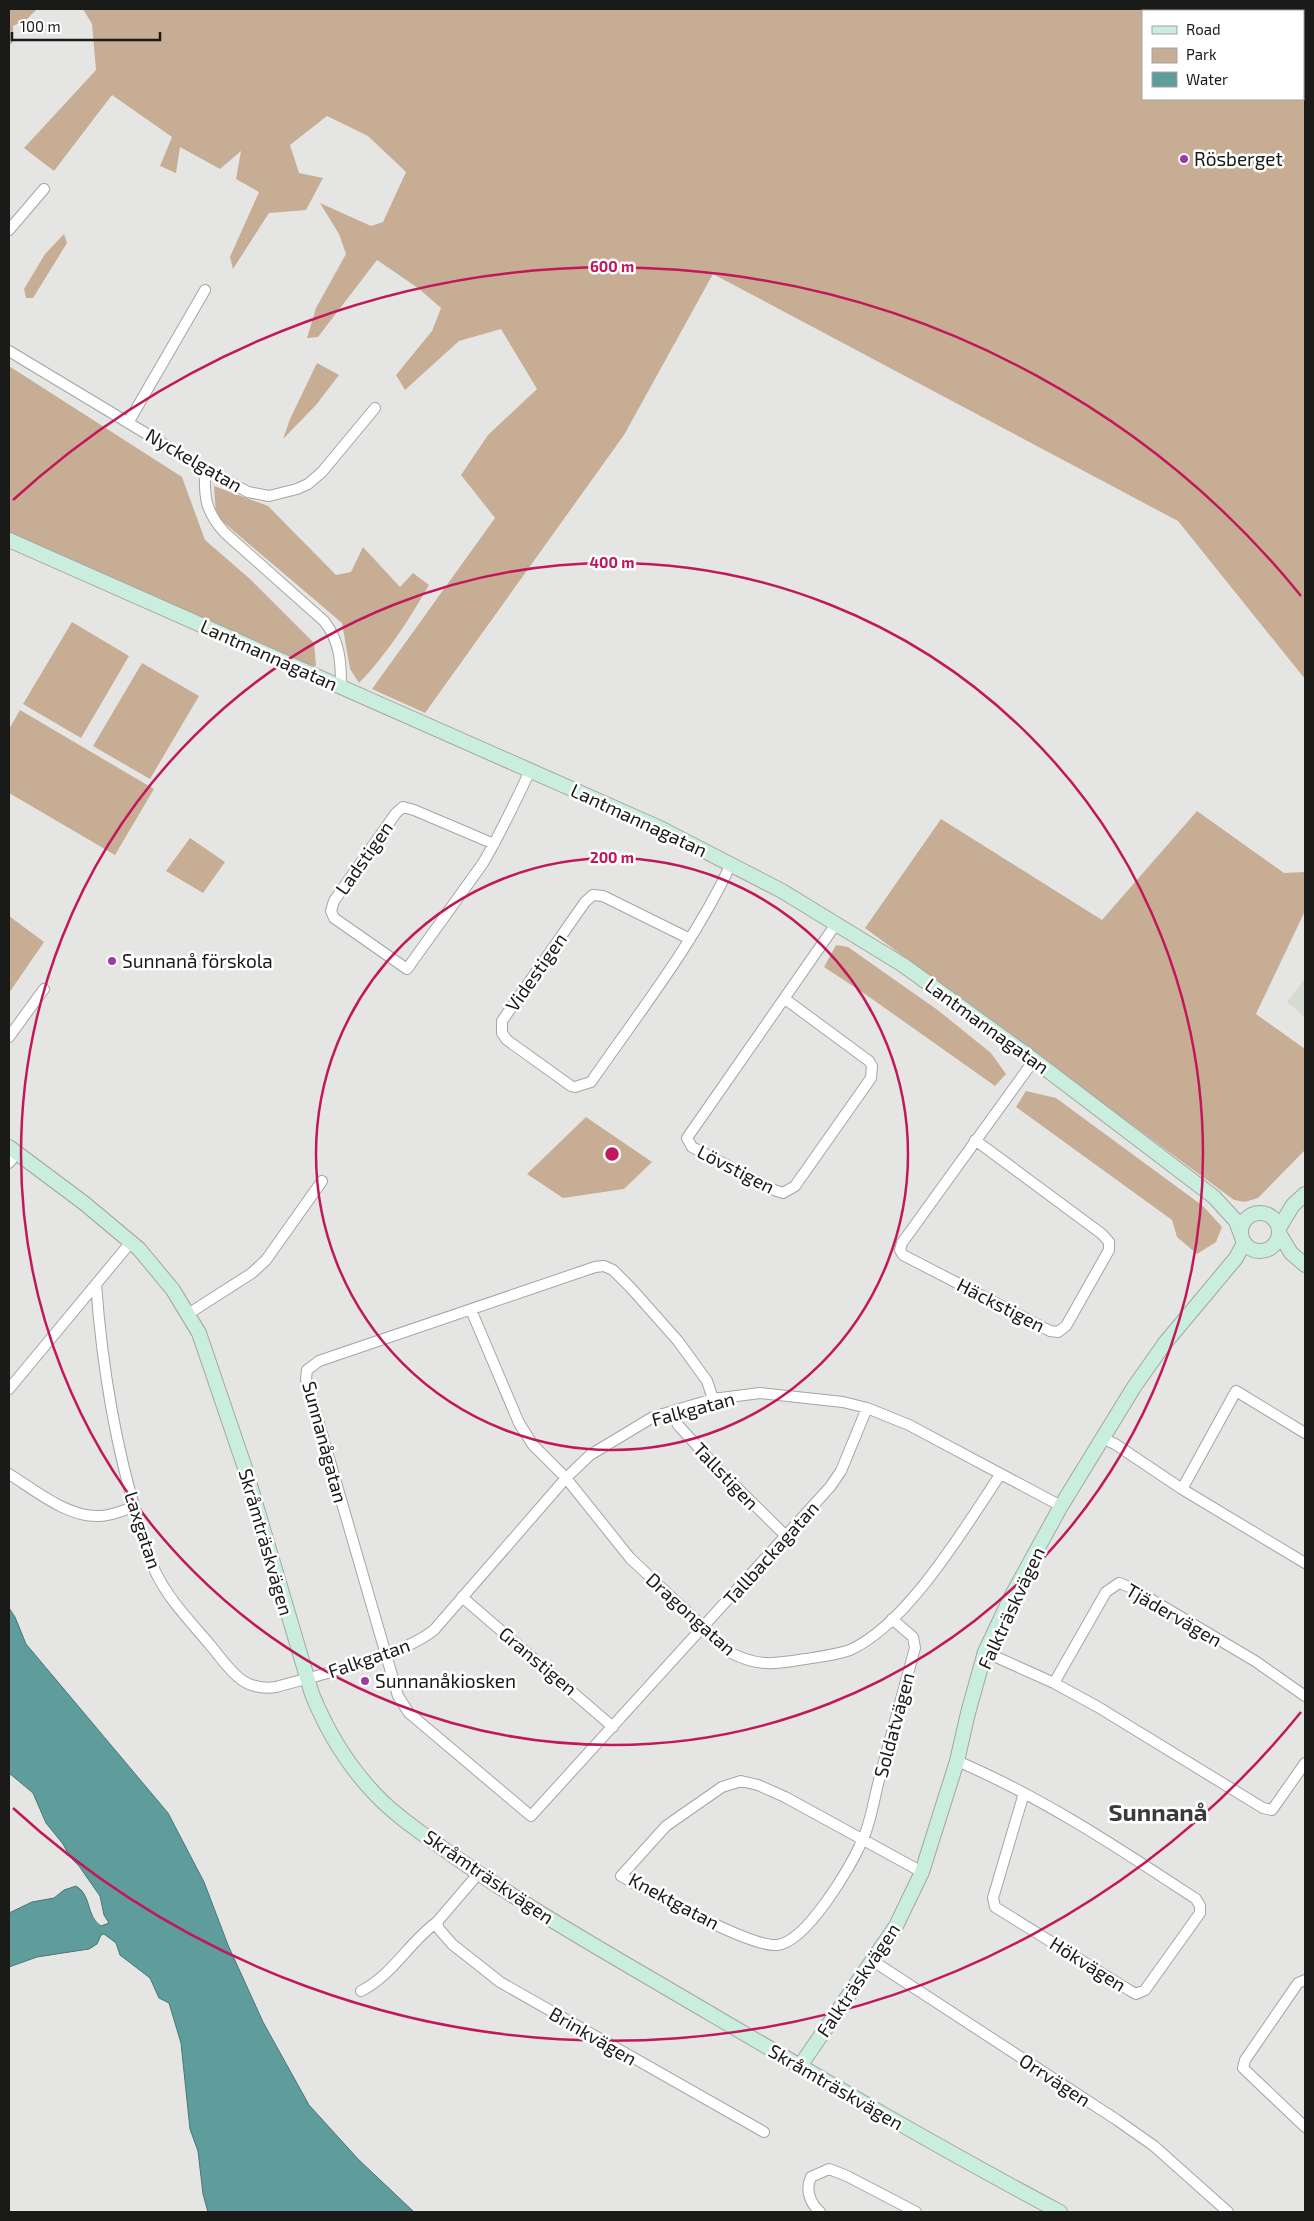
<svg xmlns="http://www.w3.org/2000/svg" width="1314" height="2221" font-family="'Exo 2',sans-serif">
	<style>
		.built { fill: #d6dbd2 }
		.green { fill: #c8ad95; fill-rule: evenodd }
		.water { fill: #5e9d9c; stroke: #4a7675 }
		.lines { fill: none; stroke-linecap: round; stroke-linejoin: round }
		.street-casing { stroke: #a4a6a3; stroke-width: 12 }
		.secondary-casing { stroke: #a4a6a3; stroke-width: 16 }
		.street { stroke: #fff; stroke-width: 10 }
		.secondary { stroke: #c9eede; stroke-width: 14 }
		.ring { fill: none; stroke: #c2185b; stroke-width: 2.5 }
		.poi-dot { fill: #9e3ba2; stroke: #fff; stroke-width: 2 }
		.labels { text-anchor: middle; stroke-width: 5; stroke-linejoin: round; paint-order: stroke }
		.poi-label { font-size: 19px; fill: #1a1a19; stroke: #fff; text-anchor: start }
		.street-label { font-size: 19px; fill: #1a1a19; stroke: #fff }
		.district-label { font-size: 24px; font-weight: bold; fill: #3b3c3a; stroke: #fff }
		.centre { fill: #c2185b; stroke: #fff; stroke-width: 2.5 }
		.ring-label { font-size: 15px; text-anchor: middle; font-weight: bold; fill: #c2185b; stroke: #fff; stroke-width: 5; stroke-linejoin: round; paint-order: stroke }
	</style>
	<rect width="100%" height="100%" fill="#e5e6e4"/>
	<!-- built -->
	<path class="built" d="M1305,978v39l-18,-15z"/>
	<!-- green -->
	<path class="green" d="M9,9h28l-11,11 -13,6v16l-4,4z
		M83,9h1222v670l-127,-158 -465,-247 -89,161 -199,278 -53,-24 123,-171 -34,-43 27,-40 49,-46 -36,-60 -42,12 -54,49 -9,-15 36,-44 9,-23 -23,-20 -41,-28 -59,77 -11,1 9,-30 30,-54 -7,-20 -19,-31 51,23 12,-4 23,-50 -38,-36 -41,-20 -37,29 9,28 24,5 -17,32 -37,3 -36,56 -3,-12 29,-65 -23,-13 5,-28 -21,18 -40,-22 -4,26 -16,-7 12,-29 -60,-42 -58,76 -30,-23 72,-78 -4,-46zM1143,11h160v88h-160z
		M64,234l3,9 -34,55h-7l-2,-9 21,-35z
		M317,363l22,12 -23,30 -33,34 7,-20z
		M9,366l173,111 23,63 45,39 64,64 2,23 -13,-1 -294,-131z
		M214,486l54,20 68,69 15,-3 12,-25 37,40 13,-14 16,12c-20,35 -42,69 -70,98l-9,-14 -8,-46 -126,-107z
		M72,622l57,34 -48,82 -58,-34z
		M142,663l57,33 -49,83 -57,-33z
		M20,710l134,79 -39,66 -106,-62v-64z
		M1197,811l87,62 21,-1v39l-49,103 49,35v101l-47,48 -13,4 -11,-2 -369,-272 76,-109 161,101z
		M190,838l35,24 -22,31 -37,-22z
		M9,916l35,26 -35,51z
		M836,945l12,2 91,64 52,42 15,21 -11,12 -130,-92 -41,-27z
		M1026,1091l30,7 147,108 19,21 -6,15 -19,12 -20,-17 -5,-17 -156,-113z
		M586,1117l66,45 -28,27 -61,9 -36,-24z"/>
	<!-- water -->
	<path class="water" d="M9,1608l6,9 11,27 142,169 36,69 24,63 35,77 46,83 49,54 56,53h-206l-5,-18 -5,-43 -8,-22 -9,-86 -12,-40 -10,-5 -9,-20 -30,-23 -4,-12 -12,-9 -3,1 -4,9 -8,5 -52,8 -28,10v-54l23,-11 22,-4 10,-8 12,-4c16,9 10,31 25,40l8,-3 -5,-8 -4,-19 -21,-30 -9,-9 -7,-13 -17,-21 -13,-30 -24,-20z"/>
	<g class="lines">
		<defs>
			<path id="street" d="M9,230l35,-41
				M9,351l196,118 43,23 21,4 28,-7 11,-5 14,-12 53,-64
				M128,423l77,-133
				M205,469c-1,28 0,42 20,64l99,88c16,20 17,41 17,65
				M494,844l-80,-34 -11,-3 -7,6 -62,88 -3,10 3,7 73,51 76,-106c18,-30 32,-61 47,-92
				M690,939l-87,-43 -10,-1 -8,7 -83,119v12l5,7 64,46 4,1 16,-5c49,-71 104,-140 140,-218
				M785,999l84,62 3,5 -1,12 -76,108 -12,7 -9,-3 -82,-43 -5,-9 149,-214
				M9,1037l35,-48
				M975,1140l127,94 7,8v8l-43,76 -8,6 -8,-1 -147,-76 -3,-5 2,-7 132,-183
				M9,1163l8,-10
				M96,1284c6,82 19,161 43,239 5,16 9,35 17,50 13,27 35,49 55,73 19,23 31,46 65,41 45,-13 122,-29 158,-57l132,-152 24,-23 63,-38 60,-18 47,-6 83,9 24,6 42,17 152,81
				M471,1310l48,113 14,22 33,33 64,80 101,95c28,14 44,11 74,6 14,-2 31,-4 45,-9 58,-26 115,-123 150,-175
				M188,1314l64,-41 14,-13 56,-79
				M9,1389l122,-147
				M713,1399l-6,-18 -29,-40 -47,-53 -18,-18 -9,-4 -9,1 -276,94 -12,9 -1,9 92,317 11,17 122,103 299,-329 11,-16 26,-63
				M673,1411l5,14 40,44 69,68
				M1102,1438l13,6 67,45 123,74
				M9,1474c26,16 59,44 91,42 11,0 24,-6 34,-9
				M1182,1489l54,-98 69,42
				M462,1597l151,130
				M892,1619l21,18 2,11c-12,44 -24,88 -36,132 -5,19 -8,41 -16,59 -12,27 -56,103 -86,106 -26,3 -128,-54 -156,-69l45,-50 56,-39 19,-6 17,4 27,12 137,75
				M985,1652l69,31 44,24 165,101 9,2 33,-47
				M1054,1683l52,-91 13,-9 13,5 123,73 50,35
				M957,1761c85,36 163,88 239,138l4,7v7l-55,77 -9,4 -7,-4 -134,-83 -2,-9 31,-105
				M478,1874l-41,48 2,7 13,15 48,38 264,150
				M873,1961l244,159 37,26 74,66
				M1305,1980l-7,3 -53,77 -2,8 62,59
				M361,1991c32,-16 48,-49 76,-69
				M820,2212c-10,-9 -15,-22 -9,-35l18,-8 18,7 69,36"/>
			<path id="secondary" d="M9,540l651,288 122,63 121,74 131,95 180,137 22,24 4,11
				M9,1147l75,56 55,46 34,41 26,43 45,132 68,229c15,37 36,72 64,101 19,20 43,36 65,52 68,49 140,91 212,133 135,79 269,159 407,232
				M1241 1232a19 19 0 1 1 38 0a19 19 0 1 1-38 0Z
				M1279,1228l14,-23 12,-11
				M1279,1233l12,20 14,12
				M800,2066l96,-140 26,-54 35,-111 11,-48 17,-61 26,-55 50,-91 73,-119 31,-44 71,-85 8,-15"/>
		</defs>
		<!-- street casing -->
		<use href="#street" class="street-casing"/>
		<!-- secondary casing -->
		<use href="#secondary" class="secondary-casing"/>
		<!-- street -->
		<use href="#street" class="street"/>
		<!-- secondary -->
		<use href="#secondary" class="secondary"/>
	</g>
	<!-- distance rings -->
	<g class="ring">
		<circle cx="612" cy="1154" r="296"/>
		<circle cx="612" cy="1154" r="591"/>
		<path d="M1301 1712A887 887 0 0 1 13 1808M13 500A887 887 0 0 1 1301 596"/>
	</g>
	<!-- markers -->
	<g class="poi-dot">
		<circle cx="1184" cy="159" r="5"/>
		<circle cx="112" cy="961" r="5"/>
		<circle cx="365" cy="1681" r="5"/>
	</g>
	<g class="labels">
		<!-- poi labels -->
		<g class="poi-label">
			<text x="1194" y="166">Rösberget</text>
			<text x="122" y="968">Sunnanå förskola</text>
			<text x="375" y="1688">Sunnanåkiosken</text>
		</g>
		<!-- street labels -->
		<g class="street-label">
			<text transform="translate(194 460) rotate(30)" y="7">Nyckelgatan</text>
			<text transform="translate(269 655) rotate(24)" y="7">Lantmannagatan</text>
			<text transform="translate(639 820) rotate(25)" y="7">Lantmannagatan</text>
			<text transform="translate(364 858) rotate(-55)" y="7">Ladstigen</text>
			<text transform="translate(536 972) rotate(-55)" y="7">Videstigen</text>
			<text transform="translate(987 1026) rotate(36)" y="7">Lantmannagatan</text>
			<text transform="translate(736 1169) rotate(27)" y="7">Lövstigen</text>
			<text transform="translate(1001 1305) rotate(27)" y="7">Häckstigen</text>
			<text transform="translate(693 1409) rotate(-15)" y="7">Falkgatan</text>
			<text transform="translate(325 1442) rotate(75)" y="7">Sunnanågatan</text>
			<text transform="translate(726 1476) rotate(46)" y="7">Tallstigen</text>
			<text transform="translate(143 1530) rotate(72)" y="7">Laxgatan</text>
			<text transform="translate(266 1542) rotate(74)" y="7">Skråmträskvägen</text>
			<text transform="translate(771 1553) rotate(-48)" y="7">Tallbackagatan</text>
			<text transform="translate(1011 1608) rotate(-65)" y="7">Falkträskvägen</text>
			<text transform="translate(691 1614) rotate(42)" y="7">Dragongatan</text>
			<text transform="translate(1174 1615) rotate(30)" y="7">Tjädervägen</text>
			<text transform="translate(369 1658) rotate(-19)" y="7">Falkgatan</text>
			<text transform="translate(538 1661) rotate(40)" y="7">Granstigen</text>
			<text transform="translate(894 1725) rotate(-75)" y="7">Soldatvägen</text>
			<text transform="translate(489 1877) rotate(34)" y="7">Skråmträskvägen</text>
			<text transform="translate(674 1901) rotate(28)" y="7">Knektgatan</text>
			<text transform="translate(1088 1964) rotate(32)" y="7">Hökvägen</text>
			<text transform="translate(858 1980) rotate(-56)" y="7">Falkträskvägen</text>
			<text transform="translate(593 2036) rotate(30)" y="7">Brinkvägen</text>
			<text transform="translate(1055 2080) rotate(33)" y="7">Orrvägen</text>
			<text transform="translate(836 2087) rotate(30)" y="7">Skråmträskvägen</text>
		</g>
		<!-- district labels -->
		<g class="district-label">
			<text x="1158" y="1821">Sunnanå</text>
		</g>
	</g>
	<circle cx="612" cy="1154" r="8" class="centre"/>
	<g class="ring-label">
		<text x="612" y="272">600 m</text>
		<text x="612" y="568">400 m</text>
		<text x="612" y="863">200 m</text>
	</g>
	<!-- border -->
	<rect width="1314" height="2221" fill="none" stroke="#1a1a19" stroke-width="20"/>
	<!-- legend -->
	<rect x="1142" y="10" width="162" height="90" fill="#ffffff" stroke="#a3a3a3"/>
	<rect x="1152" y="26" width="25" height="8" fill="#c9eede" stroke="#a3a3a3"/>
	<text x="1186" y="35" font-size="15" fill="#1a1a19">Road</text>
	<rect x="1152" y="48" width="25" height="15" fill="#c8ad95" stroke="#a3a3a3"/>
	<text x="1186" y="60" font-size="15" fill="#1a1a19">Park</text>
	<rect x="1152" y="72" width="25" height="15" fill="#5e9d9c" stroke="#a3a3a3"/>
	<text x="1186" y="85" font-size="15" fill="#1a1a19">Water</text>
	<!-- scale -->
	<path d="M12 32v8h148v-8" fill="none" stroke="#1a1a19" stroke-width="2.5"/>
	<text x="20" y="32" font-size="15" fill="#1a1a19" stroke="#ffffff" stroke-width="4" paint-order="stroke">100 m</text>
</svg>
